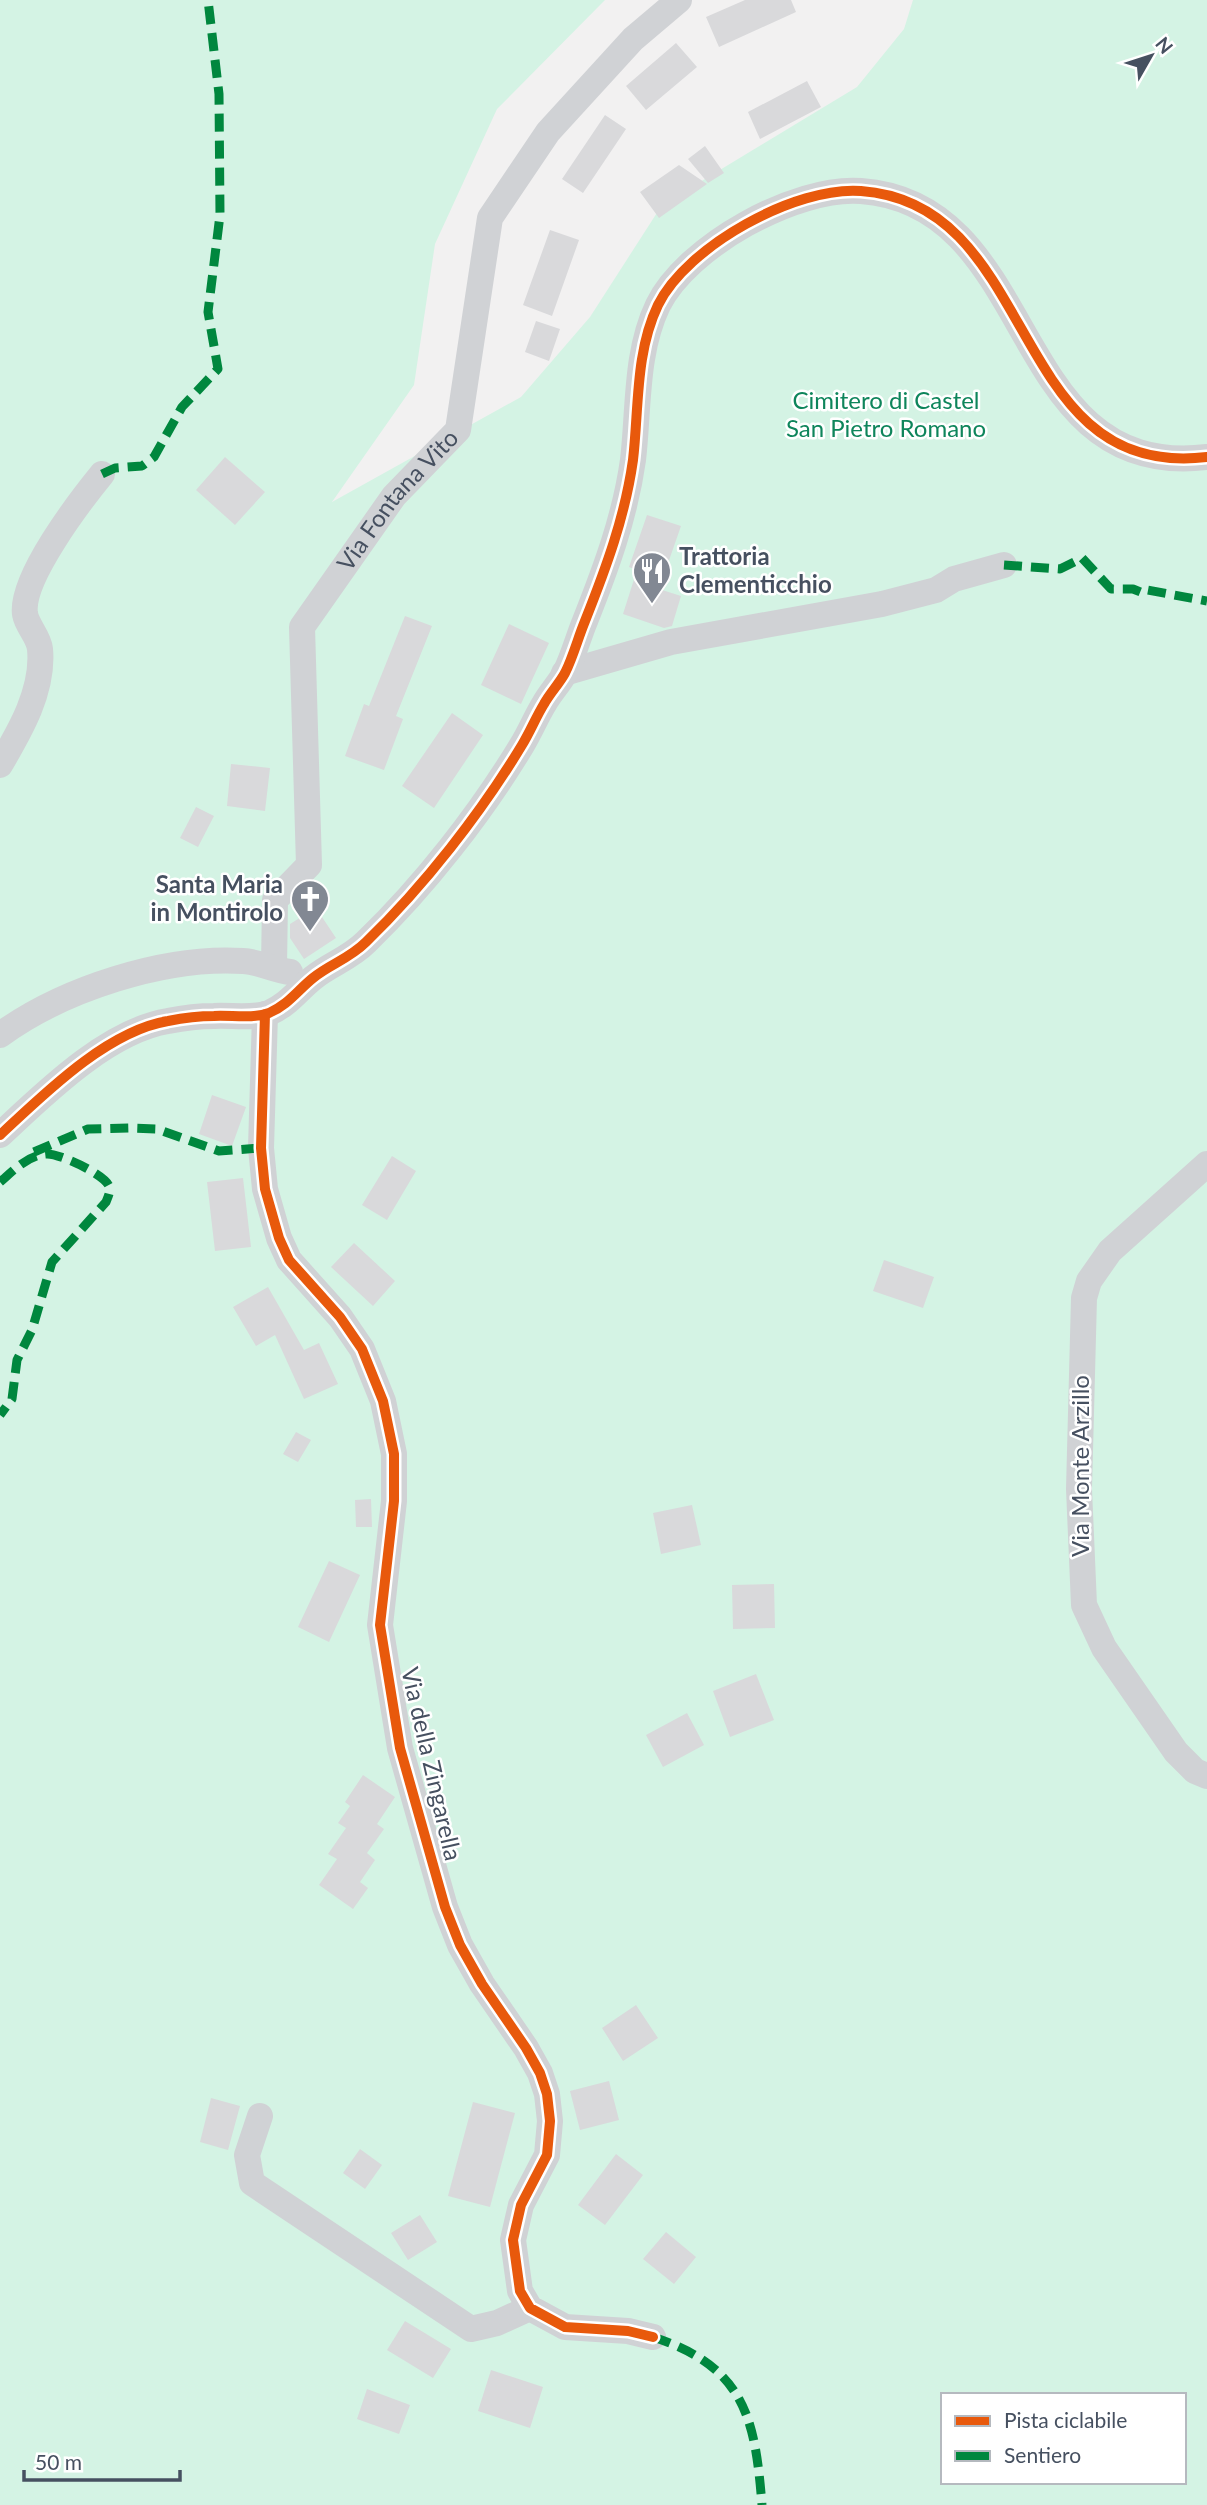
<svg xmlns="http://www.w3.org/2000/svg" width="1207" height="2505" font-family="Lato,sans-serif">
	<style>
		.green { fill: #d4f3e4; fill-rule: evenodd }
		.building { fill: #d9d9db }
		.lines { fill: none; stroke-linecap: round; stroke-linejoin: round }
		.minor { stroke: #d0d2d5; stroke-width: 26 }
		.quiet { stroke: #00873e; stroke-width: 9; stroke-dasharray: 18 9; stroke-linecap: butt }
		.cycleway-casing { stroke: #fff; stroke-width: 15 }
		.cycleway { stroke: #e8590c; stroke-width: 10 }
		.labels { text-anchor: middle; stroke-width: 5; stroke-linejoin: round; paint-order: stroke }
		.park-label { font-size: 24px; fill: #0e855b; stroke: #fff }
		.street-label { font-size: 24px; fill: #465060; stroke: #fff }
		.poi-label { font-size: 24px; font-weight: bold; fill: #465060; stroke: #fff; text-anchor: start }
	</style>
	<rect width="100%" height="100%" fill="#f2f1f1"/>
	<!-- green -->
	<path class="green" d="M0,0h605l-108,109 -62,135 -21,141 -82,117 189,-105 69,-80 72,-112 195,-118 47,-58 9,-29h294v2505h-1207zM943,2395h241v87h-241z"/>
	<!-- building -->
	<path class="building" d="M745,0h46l5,12 -77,35 -13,-30z
		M676,43l21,24 -51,43 -20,-24z
		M807,81l14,26 -61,32 -12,-27z
		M605,115l21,14 -43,64 -21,-14z
		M705,146l19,27 -16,10 -20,-24z
		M679,165l28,19 -48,34 -19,-26z
		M550,230l29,10 -27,76 -29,-11z
		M536,321l24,8 -11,32 -24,-9z
		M225,457l40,35 -30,33 -39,-35z
		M647,515l34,11 -22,63 22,7 -9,30 -8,2 -41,-14 14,-44 -8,-3z
		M405,616l27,10 -36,90 7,3 -19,51 -39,-14 19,-52 5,2z
		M509,624l40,19 -28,61 -40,-19z
		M452,713l31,22 -49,73 -32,-22z
		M231,764l39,4 -5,43 -38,-5z
		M196,807l18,9 -16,31 -18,-9z
		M316,908l20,30 -32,21 -14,-21v-14z
		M212,1095l34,12 -14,39 -33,-12z
		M392,1156l24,15 -29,49 -25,-15z
		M243,1178l8,69 -36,4 -8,-69z
		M354,1243l41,38 -22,25 -42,-39z
		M884,1260l50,17 -11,31 -50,-17z
		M268,1287l36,63 15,-7 19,41 -34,15 -29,-64 -19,11 -23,-39z
		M296,1432l15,8 -13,22 -15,-8z
		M371,1499l1,28h-16l-1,-27z
		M692,1505l9,40 -40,9 -8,-41z
		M329,1561l31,14 -31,67 -31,-15z
		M774,1584l1,44 -42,1 -1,-44z
		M756,1674l18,46 -44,17 -17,-46z
		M687,1713l17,32 -41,22 -17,-32z
		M363,1775l32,22 -18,27 7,5 -17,24 8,7 -15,22 8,6 -15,21 -34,-24 18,-26 -9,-5 18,-26 -8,-5 12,-17 -5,-4z
		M636,2005l22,33 -35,23 -21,-33z
		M609,2081l10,39 -39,10 -10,-39z
		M211,2098l29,8 -12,44 -28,-8z
		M473,2102l42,11 -25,94 -42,-11z
		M360,2149l22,16 -17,24 -22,-16z
		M616,2154l27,21 -38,50 -27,-20z
		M420,2215l17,27 -29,18 -17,-27z
		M666,2232l30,25 -22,27 -31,-25z
		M405,2321l46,28 -18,29 -46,-28z
		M491,2370l52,17 -13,41 -52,-17z
		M367,2389l43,16 -11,29 -42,-15z"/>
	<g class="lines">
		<!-- minor -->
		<g class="minor">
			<path d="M564,673l107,-31 211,-38 54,-14 18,-11 50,-14"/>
			<path d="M0,765c20,-34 44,-75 40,-116 -1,-12 -13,-23 -15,-35 -5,-35 55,-113 77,-140"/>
			<path id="s1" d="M274,967l1,-67 34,-35 -7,-238 92,-131 64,-66 32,-212 58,-86 85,-93 46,-39"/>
			<path d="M265,1014l-4,134 4,41 14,49 10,22 51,57 22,32 21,52 11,53v47l-14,124 20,123 45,159 15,38 22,39 44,64 14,25 7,21 3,27 -3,34 -26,50 -8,35 7,51 10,17 35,19 63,4 25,6"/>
			<path d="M0,1035c63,-46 165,-79 243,-74 17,1 31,9 47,11"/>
			<path d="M0,1135c44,-41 107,-104 168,-114 15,-3 31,-5 46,-5 18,-1 38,3 55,-3 19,-8 29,-23 44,-35 17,-14 36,-19 53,-36 58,-56 115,-129 156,-197 8,-13 14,-28 22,-41 6,-11 15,-20 21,-31 8,-16 13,-35 20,-52 21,-53 40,-104 48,-161 6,-51 2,-107 25,-155 29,-59 138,-119 203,-114 181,13 145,290 346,266"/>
			<path d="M1207,1164l-97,87 -21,30 -5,17 -5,191 5,116 20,43 72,104 19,19 12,5"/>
			<path d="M260,2116l-13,39 5,28 219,146 26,-6 33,-15"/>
		</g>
		<!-- quiet -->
		<path class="quiet" d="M102,474l13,-6 27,-2 12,-9 28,-50 36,-38 -10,-57 12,-97 -1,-121 -11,-94
			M1004,565l56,4 22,-11 29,31h22l10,4 4,-3 60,11
			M34,1152l54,-23 41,-1 28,1 62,22 42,-3
			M0,1182c14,-12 27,-26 46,-28 13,-1 58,20 63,32 2,5 -1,11 -3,16l-54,60 -20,68 -15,30 -5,39 -12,16
			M653,2337c92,30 102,81 109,168"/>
		<defs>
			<path id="cycleway" d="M265,1014l-4,134 4,41 14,49 10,22 51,57 22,32 21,52 11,53v47l-14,124 20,123 45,159 15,38 22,39 44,64 14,25 7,21 3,27 -3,34 -26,50 -8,35 7,51 10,17 35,19 63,4 25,6
				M0,1135c44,-41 107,-104 168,-114 15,-3 31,-5 46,-5 18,-1 38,3 55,-3 19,-8 29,-23 44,-35 17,-14 36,-19 53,-36 58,-56 115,-129 156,-197 8,-13 14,-28 22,-41 6,-11 15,-20 21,-31 8,-16 13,-35 20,-52 21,-53 40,-104 48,-161 6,-51 2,-107 25,-155 29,-59 138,-119 203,-114 181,13 145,290 346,266"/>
		</defs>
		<!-- cycleway casing -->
		<use href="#cycleway" class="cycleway-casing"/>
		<!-- cycleway -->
		<use href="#cycleway" class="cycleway"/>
	</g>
	<!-- icons -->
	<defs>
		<symbol id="restaurant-pin" viewBox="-11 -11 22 30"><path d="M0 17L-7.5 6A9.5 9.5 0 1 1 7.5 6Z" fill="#828893" stroke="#fff"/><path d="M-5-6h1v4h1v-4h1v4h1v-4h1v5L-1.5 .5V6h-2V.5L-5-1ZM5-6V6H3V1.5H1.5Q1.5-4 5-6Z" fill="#fff"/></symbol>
		<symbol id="church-pin" viewBox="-11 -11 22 30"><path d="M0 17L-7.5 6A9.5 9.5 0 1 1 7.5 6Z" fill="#828893" stroke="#fff"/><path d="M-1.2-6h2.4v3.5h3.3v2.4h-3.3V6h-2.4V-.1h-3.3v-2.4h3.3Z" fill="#fff"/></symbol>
	</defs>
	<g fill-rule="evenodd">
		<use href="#restaurant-pin" x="630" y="549" width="44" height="60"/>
		<use href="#church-pin" x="288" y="877" width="44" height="60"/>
	</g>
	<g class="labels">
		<!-- park labels -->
		<g class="park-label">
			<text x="886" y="409">Cimitero di Castel<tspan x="886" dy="28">San Pietro Romano</tspan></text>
		</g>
		<!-- street labels -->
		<g class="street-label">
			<text dy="8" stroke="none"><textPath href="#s1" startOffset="513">Via Fontana Vito</textPath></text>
			<text transform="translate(1081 1466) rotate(-90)" y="8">Via Monte Arzillo</text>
			<text transform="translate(431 1764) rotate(77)" y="8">Via della Zingarella</text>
		</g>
		<!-- poi labels -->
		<g class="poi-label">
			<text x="679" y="565">Trattoria<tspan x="679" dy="28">Clementicchio</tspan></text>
			<text x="283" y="893" text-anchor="end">Santa Maria<tspan x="283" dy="28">in Montirolo</tspan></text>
		</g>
	</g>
	<!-- legend -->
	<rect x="941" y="2393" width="245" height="91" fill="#ffffff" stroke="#b5b9bf" stroke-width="2"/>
	<rect x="955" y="2416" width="35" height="10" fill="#e8590c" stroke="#b5b9bf" stroke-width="2"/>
	<text x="1004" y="2428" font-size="21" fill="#465060">Pista ciclabile</text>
	<rect x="955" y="2451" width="35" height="10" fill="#00873e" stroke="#b5b9bf" stroke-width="2"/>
	<text x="1004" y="2463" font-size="21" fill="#465060">Sentiero</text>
	<!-- north arrow -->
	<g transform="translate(1151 56) rotate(51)" stroke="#ffffff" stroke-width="5" paint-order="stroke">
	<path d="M0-5L12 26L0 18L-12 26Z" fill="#465060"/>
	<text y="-10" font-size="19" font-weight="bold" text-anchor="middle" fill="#465060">N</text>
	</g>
	<!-- scale -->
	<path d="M24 2470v10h156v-10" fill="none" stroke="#465060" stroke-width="3.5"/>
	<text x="35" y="2470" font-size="21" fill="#465060" stroke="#ffffff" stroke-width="5" paint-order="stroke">50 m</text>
</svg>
